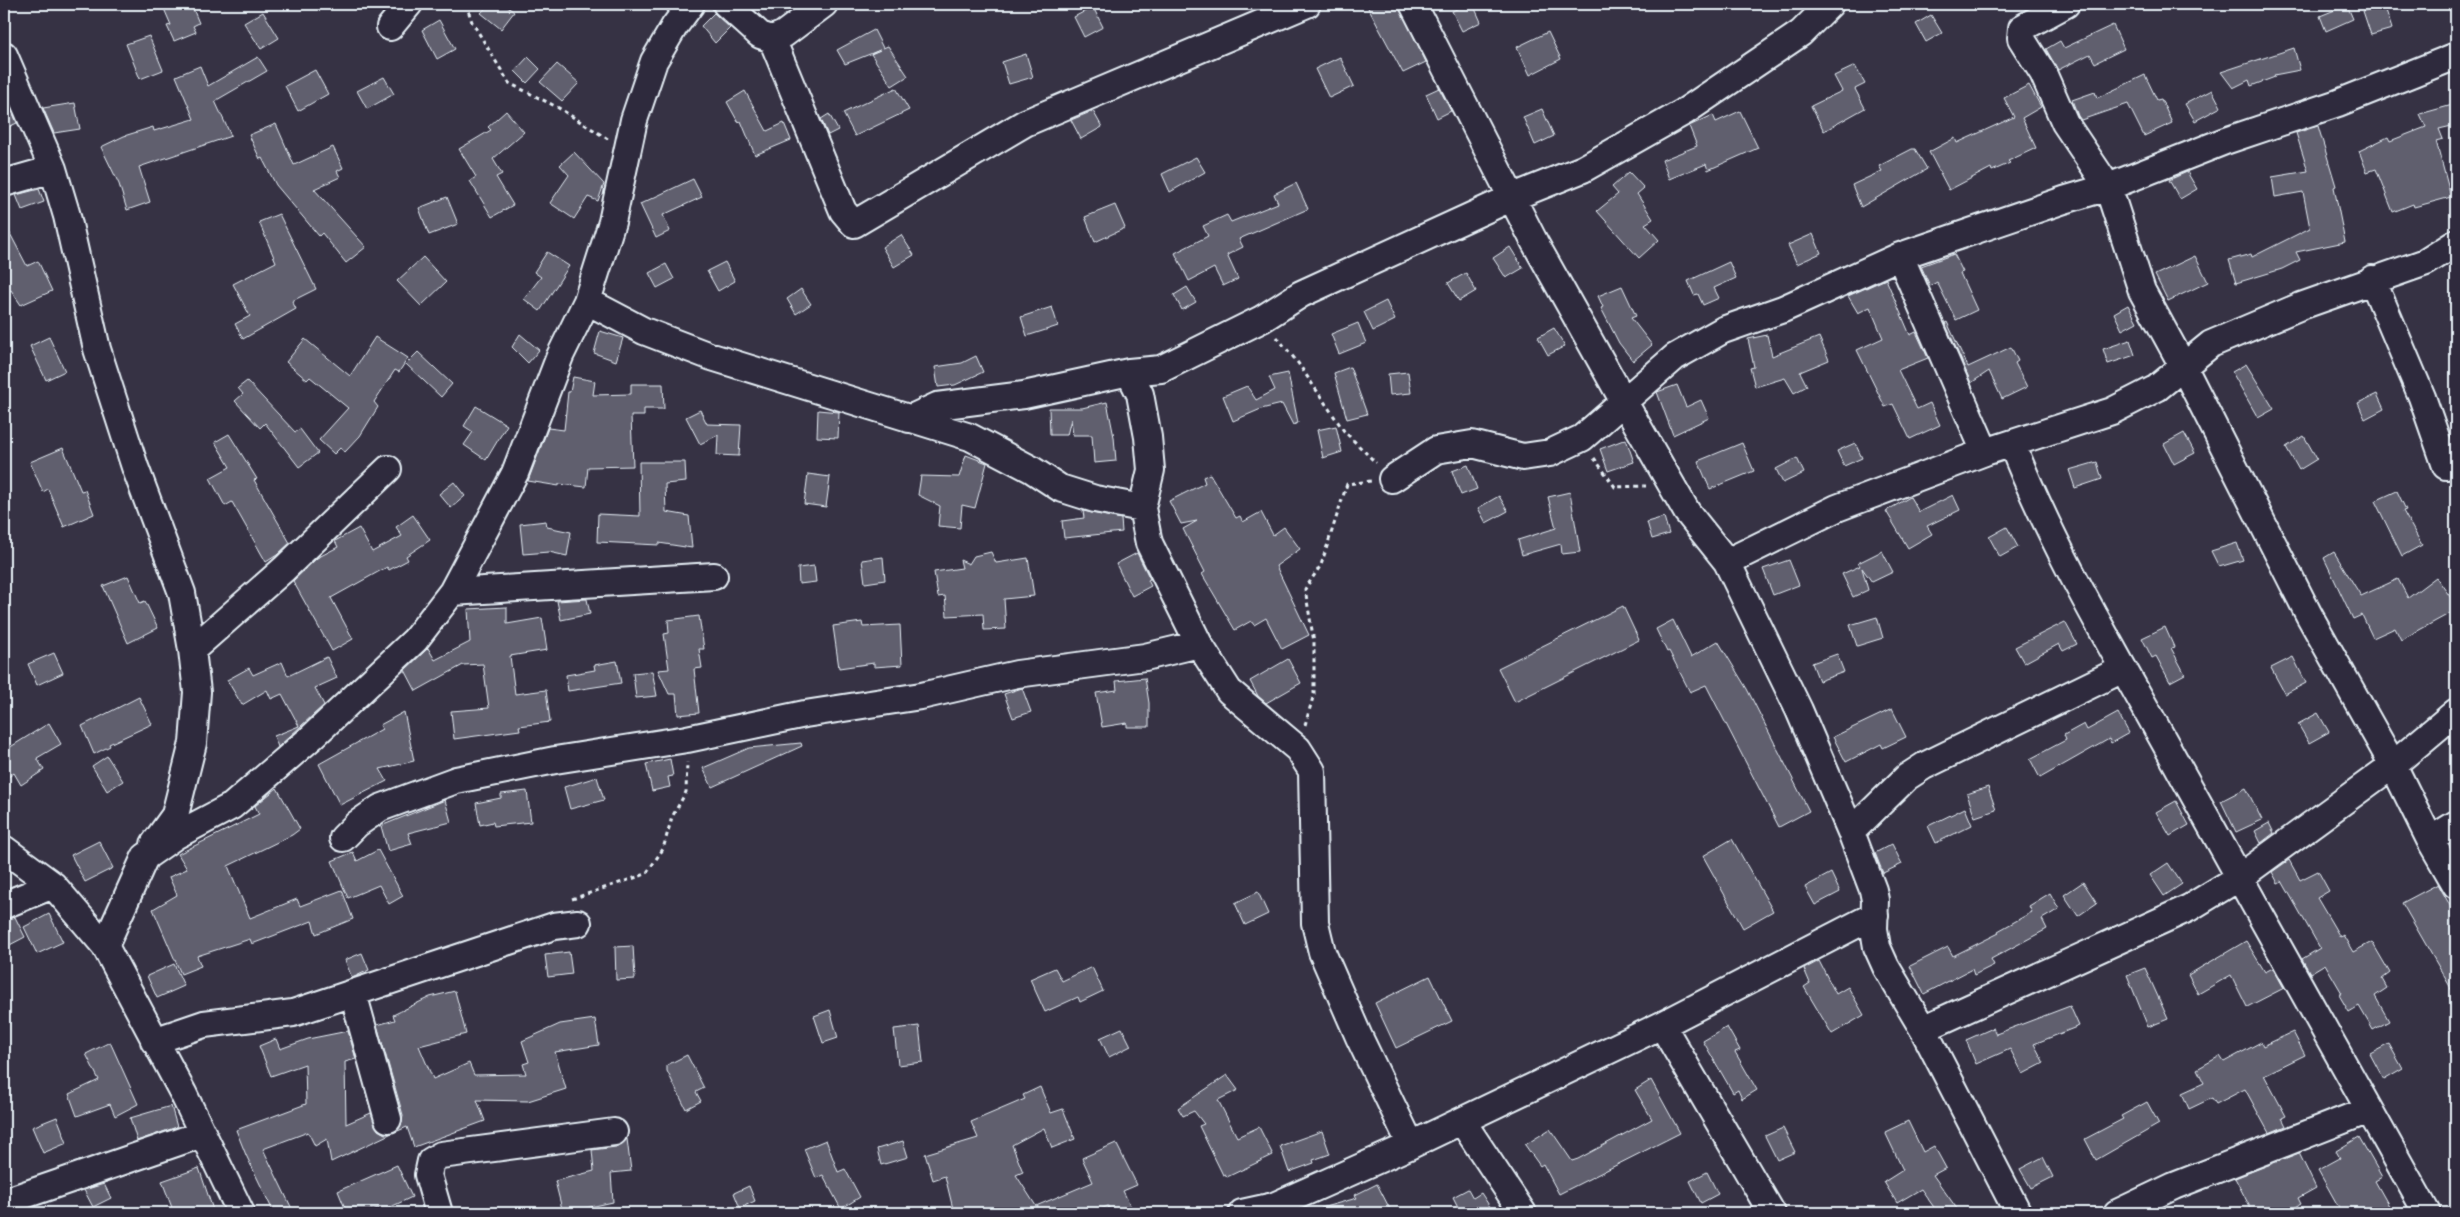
<svg xmlns="http://www.w3.org/2000/svg" width="2460" height="1217" font-family="'Architects Daughter',sans-serif">
	<style>
		.building { fill: #605e6e; stroke: #e8f1f8 }
		.lines { fill: none; stroke-linecap: round; stroke-linejoin: round }
		.minor-casing { stroke: #e8f1f8; stroke-width: 30 }
		.path { stroke: #e8f1f8; stroke-width: 3; stroke-dasharray: 4 4; stroke-linecap: butt }
		.minor { stroke: #2f2a3d; stroke-width: 26 }
	</style>
	<rect width="100%" height="100%" fill="#363244"/>
	<filter id="ink" filterUnits="userSpaceOnUse"><feTurbulence type="fractalNoise" baseFrequency=".02" numOctaves="2"/><feDisplacementMap in="SourceGraphic" scale="10" xChannelSelector="R" yChannelSelector="G"/><feConvolveMatrix kernelMatrix="1 2 1 2 8 2 1 2 1" color-interpolation-filters="sRGB"/></filter>
	<g filter="url(#ink)">
		<!-- building -->
		<path class="building" d="M162,4h29l8,19 -6,3 3,6 -22,9 -7,-15 4,-1z
			M489,4h15l10,8 -13,17 -20,-16z
			M1366,4h32l28,58 -23,11z
			M1468,4h5l8,18 -19,9 -10,-20z
			M2384,4l8,25 -21,6 -8,-24z
			M2347,5l6,14 -27,12 -6,-15z
			M1093,7l10,20 -19,10 -10,-20z
			M263,12l16,26 -18,11 -17,-26z
			M714,13l16,15 -15,15 -14,-17z
			M1931,15l11,18 -16,9 -10,-18z
			M439,20l16,29 -18,10 -15,-29z
			M2113,25l11,24 -29,14 -5,-9 -32,16 -12,-21 14,-8 4,7z
			M874,30l9,18 5,-2 20,30 -16,10 -21,-32 9,-4 -35,14 -8,-14z
			M1548,32l13,27 -31,16 -13,-28z
			M149,36l14,34 -23,9 -14,-35z
			M2294,48l6,22 -26,5 1,2 -24,9 -2,-6 -16,8 -12,-16z
			M1026,54l7,23 -24,7 -7,-22z
			M258,57l9,14 -52,30 16,35 -92,31 11,35 -23,8 -8,-26 -18,-37 23,-11 29,-9 1,4 40,-12 -18,-43 24,-10 8,20z
			M528,57l12,12 -13,14 -12,-12z
			M1340,57l14,29 -25,12 -14,-29z
			M557,64l22,19 -17,18 -22,-19z
			M1855,66l10,18 -10,5 10,19 -41,23 -13,-25 31,-15 -8,-15z
			M315,70l13,24 -30,17 -13,-25z
			M2145,75l12,25 4,-1 11,24 -28,13 -16,-32 -47,16 -3,-4 -6,-16 23,-8 2,6z
			M384,77l10,17 -27,15 -10,-18z
			M2029,85l12,22 -19,11 14,30 -28,13 2,2 -18,8 -1,-3 -42,22 -20,-38 26,-14 2,5 57,-26 -10,-19z
			M896,88l13,22 -54,26 -12,-23z
			M1439,88l12,23 -14,7 -11,-24z
			M2212,90l9,17 -26,14 -10,-17z
			M745,91l22,40 17,-8 7,17 -36,15 -14,-34 -3,1 -11,-20z
			M4,92l13,31 -13,6z
			M75,103l5,26 -26,4 -11,-25z
			M2456,104v21l-17,4 4,10 -7,2 15,56 -37,10 -1,-3 -20,8 -17,-43 -9,3 -8,-21 29,-14 2,4 36,-14 -6,-13z
			M1542,109l12,27 -19,9 -12,-28z
			M506,111l18,21 -31,27 9,15 -6,3 17,28 -21,12 -22,-36 6,-4 -17,-28 32,-19 -3,-3z
			M1093,111l9,16 -21,12 -10,-19z
			M1740,111l18,37 -50,22 -2,-6 -37,15 -7,-19 35,-14 -8,-20 24,-11 3,7z
			M829,114l9,16 -10,5 -7,-16z
			M276,124l18,41 39,-18 10,21 -6,3 3,6 -26,12 52,58 -20,16 -24,-30 -3,3 -43,-51 -14,-27 -2,1 -11,-24z
			M2318,126l18,60 -2,1 11,55 -49,10 4,8 -18,9 -46,14 -7,-23 22,-6 1,3 58,-29 -7,-36 -28,5 -3,-20 36,-6 -12,-38z
			M1912,149h3l12,20 -66,38 -9,-22 30,-14 -3,-5z
			M574,152l30,32 -6,17 -10,-4 -14,22 -24,-16 19,-28 -9,-10z
			M1196,157l9,15 -35,20 -8,-18z
			M1629,172l15,16 -7,6 16,25 -8,5 14,16 -20,18 -42,-47 21,-17 -6,-7z
			M2187,172l10,17 -17,10 -11,-19z
			M693,179l9,18 -39,18 7,16 -14,7 -16,-34z
			M1296,183l12,26 -69,30 4,8 -16,8 11,24 -15,7 -9,-18 -25,13 -14,-28 33,-17 -5,-10 24,-11 4,7 47,-19 -4,-9z
			M39,189l5,13 -22,8 -6,-15z
			M447,197l11,27 -29,11 -10,-27z
			M1115,205l10,23 -30,14 -10,-25z
			M279,214l37,75 -24,12 4,8 -53,30 -8,-15 15,-8 -17,-32 43,-22 -17,-40z
			M4,222l23,44 11,-5 14,30 -31,14 -10,-15 -7,4z
			M1813,234l8,19 -24,11 -9,-19z
			M901,235l13,20 -20,12 -12,-20z
			M1510,247l13,21 -17,10 -13,-20z
			M547,252l22,14 -29,45 -16,-12 17,-22 -7,-5z
			M1954,254l9,18 -3,1 17,37 -21,10 -19,-38 -7,4 -9,-20z
			M2195,256l13,26 -40,19 -13,-26z
			M423,257l23,25 -25,24 -24,-25z
			M725,262l10,19 -17,10 -11,-20z
			M1729,262l7,16 -22,10 5,10 -16,7 -5,-11 -4,1 -6,-14z
			M666,264l8,15 -17,9 -8,-15z
			M1466,273l10,18 -17,10 -11,-18z
			M1886,279l24,56 6,-3 12,26 -30,12 19,39 13,-6 10,22 -30,14 -17,-35 -8,3 -28,-57 26,-12 -13,-31 -12,6 -10,-17z
			M1622,286l14,30 -5,2 21,27 -19,16 -14,-18 -18,-35 2,-1 -5,-11z
			M1187,287l9,15 -14,8 -8,-15z
			M801,289l10,15 -15,10 -9,-15z
			M1386,301l9,19 -22,11 -9,-19z
			M2128,305l9,17 -15,8 -8,-17z
			M1052,307l6,19 -31,10 -6,-19z
			M1947,322l21,45 43,-20 7,14 -3,2 12,24 -25,12 -13,-28 -18,12 -26,-60z
			M1358,323l8,20 -27,11 -8,-20z
			M1554,328l11,18 -17,9 -10,-18z
			M600,331l23,7 -7,23 -22,-8z
			M520,334l19,16 -11,13 -16,-16z
			M1767,335l5,21 47,-19 10,23 -29,12 7,14 -13,7 -9,-15 -30,9 -5,-19 4,-1 -6,-28z
			M49,337l16,34 -19,9 -16,-34z
			M375,337l33,21 -9,14 -4,-2 -21,32 4,5 -18,29 -15,16 -5,-4 -6,6 -15,-14 29,-32 -38,-31 -3,3 -21,-18 19,-23 45,37z
			M2130,340l5,15 -27,9 -5,-15z
			M418,352l34,32 -11,13 -35,-33z
			M976,356l7,16 -28,13 -17,2 -3,-20 27,-4z
			M2246,364l28,45 -16,9 -26,-46z
			M1350,367l17,47 -20,5 -13,-46z
			M1408,372l3,21 -21,2 -2,-21z
			M1288,373l10,50 -5,2 -11,-21 -21,5 -28,12 -10,-25 24,-10 9,14 19,-10 -6,-13z
			M573,377l22,4 -2,14 38,-1v-10h32l1,25h-20v7h-13l2,50 -45,1 -2,20 -27,-3v2l-31,-5 20,-53 16,2 4,-38h2z
			M247,381l48,51 5,-3 18,24 -19,14 -34,-44 -5,5 -25,-27 8,-7 -5,-6z
			M1677,385l9,22 15,-7 8,18 -36,17 -16,-43z
			M2377,394l7,15 -19,10 -7,-16z
			M1107,402l7,35 2,24 -22,2 -2,-28h-19l-2,-16 -4,16h-17l-1,-27h33z
			M476,406l31,19 -21,35 -22,-15 9,-13 -9,-6z
			M700,410l7,14 34,1 -2,31 -22,-1 1,-20 -18,9 -14,-27z
			M818,410l21,2 -1,26 -21,-1z
			M1336,426l6,26 -19,6 -6,-28z
			M2184,433l11,20 -21,11 -10,-20z
			M229,434l28,45 -3,1 36,63 -13,12 -11,7 -34,-60 -7,4 -15,-28 20,-11 -15,-25z
			M2304,436l13,23 -18,11 -13,-23z
			M1626,439l8,23 -26,9 -8,-22z
			M1742,443l12,28 -44,18 -12,-28z
			M1855,443l7,15 -18,8 -7,-15z
			M63,448l18,43 4,-1 9,24 -30,13 -16,-38 -5,3 -13,-30z
			M966,455l21,8 -12,45 -13,-3 -2,23 -22,-2 2,-20 -22,-11 3,-19 38,1z
			M1797,458l7,15 -21,10 -7,-14z
			M639,462h46l1,20 -21,2 1,28 23,4 3,32 -33,-5v2l-62,-3 1,-28 42,2z
			M2097,462l5,17 -27,9 -6,-18z
			M1468,465l9,24 -16,6 -9,-24z
			M808,474l22,3 -4,30 -22,-3z
			M1210,474l26,44 4,-2 3,6 18,-10 12,23 11,-8 16,22 -24,17 33,69 -27,14 -16,-31 -12,7 -3,-4 -16,9 -33,-56 3,-2 -22,-43 14,-8 -16,3 -12,-23 36,-18 -2,-6z
			M454,482l11,14 -14,12 -12,-14z
			M2397,491l9,19 -3,1 19,34 -20,11 -27,-55z
			M1570,492l10,60 -18,2 -1,-10 -39,11 -4,-15 38,-12 -8,-31z
			M1953,495l7,15 -33,16 5,8 -24,14 -22,-37 24,-14 9,15z
			M1499,496l9,15 -22,12 -8,-15z
			M1083,511l38,8 1,13 -58,6 -2,-17 22,-3z
			M413,515l17,25 -24,16 2,4 -19,10 -2,-3 -56,31 22,41 -21,12 -39,-70 24,-23 21,-11 -3,-6 24,-13 13,24 30,-16 -6,-9z
			M1664,517l5,17 -17,5 -5,-17z
			M546,521l1,6 24,5 -4,24 -18,-4 -26,2 -3,-30z
			M2007,527l11,20 -18,10 -11,-20z
			M2237,543l6,17 -24,7 -8,-16z
			M1882,551l11,21 -21,10 -10,-14 6,22 -15,7 -11,-23 18,-8 -2,-3z
			M991,552l5,11 32,-5 6,38 -30,3 2,30 -22,1 -1,-16 -36,2 -2,-20 -7,1 -4,-25 28,-4 -2,-8 9,4 5,-8z
			M2334,552l27,44 37,-17 10,19 28,-21 20,28v5l-55,30 -6,-12 -22,10 -11,-23 -9,4 -29,-61z
			M1137,553l13,26 -2,1 3,6 -19,10 -16,-32z
			M883,557l2,23 -20,3 -3,-23z
			M1789,560l10,25 -26,10 -10,-26z
			M814,566l2,16 -17,2 -1,-16z
			M128,576l12,27 5,-2 13,27 -30,15 -25,-57z
			M587,599l3,15 -29,6 -4,-19z
			M1623,606l16,34 -124,62 -17,-34z
			M507,607v17l35,-6 5,32 -37,6 5,38 31,-4 4,32 -31,4 1,4 -66,9 -3,-28 38,-3 -6,-44 -20,1 -47,26 -11,-21 23,-22 7,12 35,-18 -2,-33z
			M699,616l5,33h-5l3,19 -8,1 5,44 -21,2 -2,-21h-7l-11,-24 11,-1 -5,-35 5,-1 -1,-13z
			M1877,617l6,21 -26,8 -7,-21z
			M1673,620l18,37 27,-16 29,48 62,122 -30,16 -73,-142 -16,7 -21,-41 -2,1 -11,-23z
			M862,622l1,5 37,-2 2,40 -28,2v-4l-35,5 -6,-42z
			M2065,622l12,22 -14,7 -4,-7 -35,19 -9,-16z
			M2165,627l9,20 -3,1 14,26 -15,8 -14,-26 -4,2 -10,-20z
			M54,653l9,20 -26,12 -9,-21z
			M1837,654l7,18 -25,9 -7,-18z
			M327,657l10,21 -22,10 9,17 -46,42 -4,-11 25,-10 -17,-32 -11,5 -4,-9 -25,15 -15,-25 22,-12 4,7 29,-13 6,14z
			M2293,657l13,26 -21,11 -14,-26z
			M1288,659l13,24 -35,20 -8,-7 -8,-15z
			M617,661l4,22 -53,8 -2,-16 29,-5 -1,-5z
			M652,671l5,25 -21,2 -3,-25z
			M1145,678l4,25v24h-22v-4l-25,4 -6,-34 21,-3 -1,-9z
			M1022,688l9,24 -18,6 -9,-24z
			M139,697l13,27 -43,20 1,2 -16,8 -12,-28z
			M1892,709l14,28 -23,11 -2,-4 -35,18 -13,-25z
			M404,712l10,49 -34,8 7,12 -47,24 -21,-41 63,-35 -2,-4z
			M2118,713l11,20 -18,10 -2,-4 -69,39 -10,-19 36,-19 -2,-5 20,-11 3,6z
			M2318,713l11,19 -20,11 -11,-19z
			M49,723l12,21 -24,14 7,12 -23,15 -7,-12 -10,7v-29z
			M801,743l1,3 -90,41 -9,-19 46,-20z
			M107,756l16,25 -16,10 -15,-25z
			M670,759l3,17 -5,1 2,10 -18,4 -6,-27z
			M597,777l7,23 -34,9 -6,-22z
			M1988,787l8,23 -21,7 -8,-23z
			M277,788l23,41 -8,6 -64,31 22,52 47,-19 3,7 42,-16 11,29 -37,15 -4,-13 -60,23 -2,-5 -53,17 4,10 -20,8 -28,-65 24,-14 -8,-18 18,-8 -9,-15 81,-40 -4,-8z
			M2246,788l16,32 -26,12 -15,-31z
			M527,791l4,31 -37,4 -1,-4 -13,3 -4,-22 25,-5v-4z
			M445,800l6,22 -43,11 4,11 -24,7 -7,-25z
			M2176,801l13,24 -19,11 -14,-24z
			M1965,808l7,17 -36,18 -8,-17z
			M2269,823l5,10 -13,10 -6,-12z
			M1732,839l41,72 -30,17 -40,-72z
			M99,841l14,27 -28,14 -14,-27z
			M1892,844l10,20 -19,9 -8,-20z
			M378,850l25,46 -14,8 -10,-19 -31,13 -16,-37 21,-9 4,9z
			M2289,860l11,20 18,-9 11,20 -12,7 23,39 3,-2 10,17 19,-10 18,31 -8,6 5,9 -12,8 14,25 -16,9 -14,-24 -10,6 -10,-17 3,-2 -17,-29 -15,9 -8,-14 18,-11 -38,-67 -4,2 -6,-11z
			M2168,863l14,21 -18,12 -14,-21z
			M1831,873l9,19 -25,13 -10,-18z
			M2083,882l14,21 -19,13 -14,-21z
			M2438,884l18,32v81l-54,-94z
			M1258,892l10,22 -23,11 -10,-22z
			M2050,893l9,16 -17,10 5,10 -56,30 3,6 -20,10 -2,-6 -48,25 -14,-28 38,-19 5,9 46,-23 -1,-2 34,-19 -3,-6z
			M49,914l14,28 -26,12 -13,-27z
			M15,917l10,20 -21,11v-28z
			M2246,941l19,31 8,-4 11,20 -37,19 -16,-32 -33,19 -10,-19z
			M633,946l2,33 -19,1 -1,-33z
			M569,952l3,22 -24,3 -3,-22z
			M362,953l7,17 -17,8 -7,-18z
			M1819,961l17,33 12,-7 16,28 -32,19 -28,-47 6,-4 -6,-14z
			M174,964l10,22 -27,12 -10,-22z
			M1092,967l11,24 -23,11 -2,-5 -33,15 -15,-33 25,-11 7,13z
			M2145,968l23,51 -20,8 -21,-52z
			M1430,976l22,45 -56,27 -21,-45z
			M455,991l11,43 -47,12 14,33 36,-16 5,12 52,-1 -3,-10 6,-2 -7,-21 38,-17 35,-5 4,26 -44,7 11,37 -38,12 -51,-1 8,21 -71,26 -7,-20 -14,6 9,-10 1,-8 -26,-90 18,-5 -2,-5 37,-18z
			M2070,1006l9,20 -45,18 10,19 -21,11 -13,-25 -34,15 -10,-24 27,-12 3,6z
			M830,1010l8,28 -15,5 -9,-27z
			M919,1026l4,36 -25,3 -4,-36z
			M1727,1027l13,23 -5,2 22,38 -15,9 -4,-9 -5,3 -30,-52z
			M1122,1028l9,18 -22,11 -9,-19z
			M348,1031l8,28 -11,3 1,62 25,-11 7,17 7,4 7,-1 -61,29 -4,-23 -12,7 -7,-14 -45,17 31,64h-20l-28,-58 -10,-25 70,-26 -1,-40 -34,12 -12,-30 17,-7 4,10 28,-10z
			M2293,1032l12,23 -41,20 22,41 -4,2 4,8 -17,7 -24,-44 -29,15 -4,-6 -23,11 -7,-16 22,-10 -7,-14 23,-13 4,6 37,-20 2,4z
			M110,1042l28,62 -23,12 -5,-12 -33,12 -8,-22 30,-14 -13,-26z
			M2389,1044l14,25 -19,11 -14,-26z
			M687,1055l17,33 -8,4 5,9 -15,8 -19,-38v-6z
			M1227,1075l11,15 -20,10 19,37 22,-10 14,28 -46,22 -2,-3 -2,1 -24,-49 5,-2 -10,-13 -11,5 -5,-8z
			M1651,1080l29,53 -121,61 -16,-30 -3,2 -15,-21 25,-16 22,32 6,-2 74,-40 -17,-29z
			M1040,1087l11,26 12,-4 12,30 -23,9 -8,-20 -32,17 11,27 -7,3 20,31 57,-24 -11,-24 34,-15 21,42 -14,6 11,22h-23l-3,-7 -17,7h-137l-9,-37 -12,4 -8,-26 53,-16 -7,-16 54,-23 -2,-4z
			M2147,1102l12,22 -63,36 -11,-21 38,-20 -2,-3z
			M171,1106l6,21 -40,14 -7,-23z
			M57,1117l10,26 -24,10 -11,-26z
			M1908,1121l15,31 11,-6 12,22 -13,7 27,38h-22l-17,-24 -24,14 -13,-21 19,-12 -18,-38z
			M1783,1128l12,24 -18,8 -12,-24z
			M1322,1131l8,23 -17,6 1,3 -25,9 -9,-26z
			M2359,1137l23,40 -7,4 18,32h-51l-24,-43 22,-12 -4,-7z
			M627,1139l4,32 -20,2 2,29 -50,11 -8,-32 39,-10 -2,-21 24,-3z
			M826,1140l12,32 7,-3 15,28 -19,12 -18,-34 -7,3 -12,-29z
			M903,1141l5,16 -27,8 -4,-16z
			M2299,1153l17,35 -18,10 3,6 -16,9h-32l-18,-35z
			M2043,1157l10,20 -22,11 -11,-19z
			M397,1165l15,32 -32,15 -2,-4 -13,5h-18l-9,-22z
			M199,1168l15,45h-40l-12,-32z
			M1707,1172l11,22 -17,9 -11,-22z
			M104,1184l7,14 -18,9 -9,-17z
			M1377,1184l15,29h-70l-1,-5 36,-10 -2,-3z
			M749,1186l6,15 -15,7 -6,-15z
			M1468,1189l5,9 8,-5 13,20h-45l9,-6 -5,-10z"/>
		<g class="lines">
			<defs>
				<path id="minor" d="M726,4l34,31 12,4 12,-5 40,-30
					M1413,4l122,239 89,159 63,110 40,50 72,148 52,122 22,58 2,10 -1,29 3,18 9,20 37,62 95,184
					M2066,4l-44,24 -1,10 22,35 22,50 43,64 34,104 41,75 126,249 84,150 37,75 26,45
					M390,27l19,-23
					M772,39l71,172 11,13 171,-101 282,-119
					M4,55l49,114 14,47 30,133 38,118 47,126 10,57 5,42 -4,51 -18,72 -21,29
					M4,183l49,-14
					M1900,256l85,196
					M2372,279l50,118 24,69
					M587,301l57,30 68,26 258,80 61,32 29,19 35,11 47,9
					M1129,372l11,22 8,43 3,33 -9,38 7,35 50,101
					M909,419l28,-13 87,-11 105,-23 32,-3 101,-50 39,-25 212,-97 70,-28 101,-57 117,-79 29,-29
					M2012,444c45,114 110,220 169,328 82,147 163,295 246,441
					M1392,479l44,-29 36,-6 51,13 27,-4 32,-15 93,-81 48,-27 60,-21 117,-53 164,-56 44,-13 117,-46 113,-38 118,-47
					M1727,562l110,-54 148,-56 127,-41 45,-23 54,-44 90,-38 125,-44 30,-19
					M452,592l262,-16
					M192,650l92,-81 104,-100
					M1851,832l56,-55 17,-11 199,-97
					M343,838l14,-14 23,-16 76,-28 99,-20 132,-21 118,-25 116,-18 96,-22 128,-17 54,-13 30,47 69,58 14,22 3,152 7,29 37,85 52,108
					M2430,840l26,-16
					M4,849l49,36 52,61 78,147 58,120
					M4,905l49,-20
					M105,946l40,-89 30,-21 57,-30 80,-69 103,-97 37,-48 63,-119 45,-117 27,-55 25,-79 22,-102 20,-59 20,-34 17,-23
					M353,993l35,126
					M1662,1025l110,188
					M1923,1029l266,-121 51,-31 153,-112 63,-53
					M154,1041l50,-17 89,-11 261,-87 24,-3
					M1462,1121l61,92
					M4,1202l198,-68
					M439,1213l-11,-38 3,-14 10,-6 173,-23
					M1242,1213l32,-7 137,-61 251,-120 213,-110
					M2117,1213l57,-27 195,-76"/>
			</defs>
			<!-- minor casing -->
			<use href="#minor" class="minor-casing"/>
			<!-- path -->
			<path class="path" d="M466,4l6,18 37,61 48,24 51,32
				M1277,337l21,26 46,68 32,32
				M1594,458l21,29 31,-1
				M1305,725l9,-31v-52l-9,-53 16,-24 26,-81 24,-3
				M572,899l74,-25 17,-25 9,-32 14,-25 1,-30"/>
			<!-- minor -->
			<use href="#minor" class="minor"/>
		</g>
	</g>
	<!-- margin -->
	<rect width="2460" height="1217" fill="none" stroke="#2f2a3d" stroke-width="20"/>
	<rect x="10" y="10" width="2440" height="1197" fill="none" stroke="#e8f1f8" stroke-width="2" filter="url(#ink)"/>
</svg>
